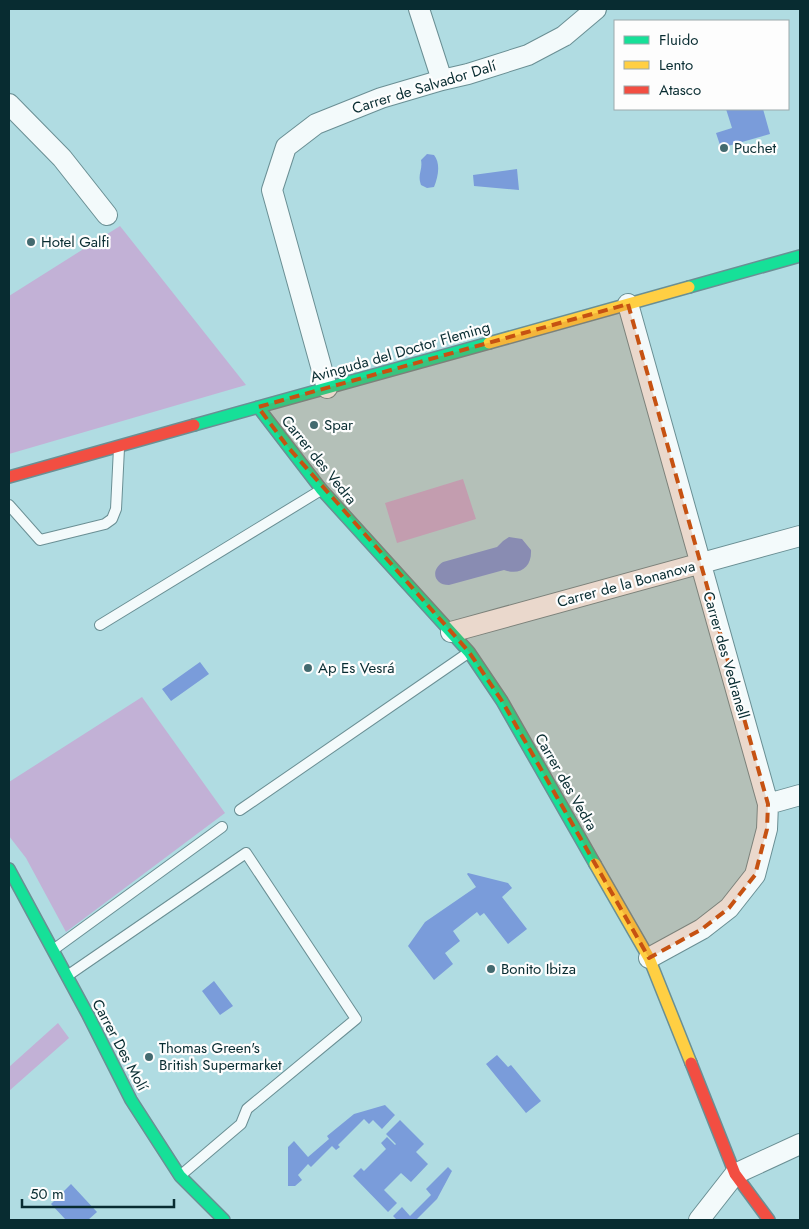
<svg xmlns="http://www.w3.org/2000/svg" width="809" height="1229" font-family="Jost,sans-serif">
	<style>
		.green { fill: #c2b1d6 }
		.water { fill: #7a9cda }
		.lines { fill: none; stroke-linecap: round; stroke-linejoin: round }
		.lane-casing { stroke: #6a8f94; stroke-width: 12 }
		.street-casing { stroke: #6a8f94; stroke-width: 22 }
		.fast-casing { stroke: #6a8f94; stroke-width: 14 }
		.slow-casing { stroke: #6a8f94; stroke-width: 14 }
		.jam-casing { stroke: #6a8f94; stroke-width: 14 }
		.lane { stroke: #f3fafb; stroke-width: 10 }
		.street { stroke: #f3fafb; stroke-width: 20 }
		.fast { stroke: #16e098; stroke-width: 11 }
		.slow { stroke: #ffcf43; stroke-width: 11 }
		.jam { stroke: #f24e42; stroke-width: 11 }
		.marked { fill: #c65212; fill-opacity: 0.2; stroke: #c65212; stroke-width: 4; stroke-dasharray: 10 6; stroke-linejoin: round }
		.poi-dot { fill: #436a6f; stroke: #fdfdfd; stroke-width: 2 }
		.labels { text-anchor: middle; stroke-width: 4.5; stroke-linejoin: round; paint-order: stroke }
		.street-label { font-size: 15px; fill: #082c31; stroke: #fdfdfd }
		.poi-label { font-size: 15px; fill: #082c31; stroke: #fdfdfd; text-anchor: start }
	</style>
	<rect width="100%" height="100%" fill="#b0dce2"/>
	<!-- green -->
	<path class="green" d="M120,226l126,159 -237,69v-158z
		M463,479l13,40 -79,24 -12,-40z
		M142,697l83,116 -159,119 -40,-74 -17,-22v-54z
		M58,1023l11,15 -60,53v-24z"/>
	<!-- water -->
	<path class="water" d="M726,109h37l7,25 -49,14 -5,-15 16,-5z
		M427,154l7,1c7,9 4,22 0,32l-7,1 -6,-3c-4,-11 2,-15 0,-25z
		M517,169l2,21 -45,-4 -1,-11z
		M509,537l13,2 9,11c1,17 -11,26 -27,20l-55,15c-15,0 -19,-15 -6,-23l54,-15 6,-6z
		M200,662l9,12 -38,27 -9,-12z
		M468,873l40,10 4,5 -10,9 25,32 -19,15 -24,-31 -4,3 -3,-4 -24,19 7,10 -15,12 8,11 -19,16 -26,-34 17,-24 51,-35 -9,-13z
		M214,981l19,25 -13,9 -18,-24z
		M497,1055l11,12 3,-2 30,36 -15,12 -40,-49z
		M385,1105l10,10 -13,14 -9,-9 -4,4 -5,-5 -26,26 2,2 -4,3 -4,-4 -21,21 -3,-3 -10,11 4,5 -7,6h-7v-39l6,-6 14,16 21,-18 -2,-3 27,-22z
		M400,1120l24,24 -8,8 12,12 -17,18 -10,-9 -17,17 13,13 -9,9 -35,-36 8,-8 3,3 22,-22 -5,-6 6,-6 8,8 1,-1 -10,-10z
		M448,1167l4,4 -15,28 -21,21h-19l-4,-4 9,-9 8,9 21,-21 -5,-6z
		M71,1184l26,28 -9,8h-22l-15,-16z"/>
	<g class="lines">
		<defs>
			<path id="lane" d="M9,505l31,35 65,-16 7,-5 4,-10 3,-61
				M100,625l221,-135
				M240,810l228,-157
				M53,950l169,-123
				M67,976l179,-123 110,166 -109,90 -6,15 -60,51"/>
			<path id="street" d="M419,9l23,71
				M9,104l53,54 45,57
				M628,304l140,500 -1,25 -12,46 -26,33 -27,21 -53,29
				M327,388l-55,-198 14,-43 30,-23 65,-26 61,-18 26,-6 60,-19 36,-19 32,-27
				M451,632l349,-96
				M768,804l32,-9
				M699,1220l36,-46 65,-30"/>
			<path id="fast" d="M689,287l111,-31
				M258,407l63,82 148,163 33,49 93,163
				M194,425l295,-82
				M9,869l79,146 43,85 49,76 44,44"/>
			<path id="slow" d="M489,343l200,-56
				M595,864l54,94 42,105"/>
			<path id="jam" d="M9,477l185,-52
				M691,1063l44,111 34,46"/>
		</defs>
		<!-- lane casing -->
		<use href="#lane" class="lane-casing"/>
		<!-- street casing -->
		<use href="#street" class="street-casing"/>
		<!-- fast casing -->
		<use href="#fast" class="fast-casing"/>
		<!-- slow casing -->
		<use href="#slow" class="slow-casing"/>
		<!-- jam casing -->
		<use href="#jam" class="jam-casing"/>
		<!-- lane -->
		<use href="#lane" class="lane"/>
		<!-- street -->
		<use href="#street" class="street"/>
		<!-- fast -->
		<use href="#fast" class="fast"/>
		<!-- slow -->
		<use href="#slow" class="slow"/>
		<!-- jam -->
		<use href="#jam" class="jam"/>
	</g>
	<!-- marked area -->
	<path class="marked" d="M628,304l140,500 -1,25 -12,46 -26,33 -27,21 -53,29 -147,-257 -33,-49 -182,-206 -29,-39z"/>
	<!-- markers -->
	<g class="poi-dot">
		<circle cx="724" cy="148" r="5"/>
		<circle cx="31" cy="242" r="5"/>
		<circle cx="314" cy="425" r="5"/>
		<circle cx="308" cy="668" r="5"/>
		<circle cx="491" cy="969" r="5"/>
		<circle cx="149" cy="1057" r="5"/>
	</g>
	<g class="labels">
		<!-- street labels -->
		<g class="street-label">
			<text transform="translate(424 87) rotate(-17)" y="5">Carrer de Salvador Dalí</text>
			<text transform="translate(400 352) rotate(-16)" y="5">Avinguda del Doctor Fleming</text>
			<text transform="translate(319 460) rotate(51)" y="5">Carrer des Vedra</text>
			<text transform="translate(626 584) rotate(-15)" y="5">Carrer de la Bonanova</text>
			<text transform="translate(726 655) rotate(74)" y="5">Carrer des Vedranell</text>
			<text transform="translate(566 782) rotate(60)" y="5">Carrer des Vedra</text>
			<text transform="translate(120 1045) rotate(62)" y="5">Carrer Des Molí</text>
		</g>
		<!-- poi labels -->
		<g class="poi-label">
			<text x="734" y="153">Puchet</text>
			<text x="41" y="247">Hotel Galfi</text>
			<text x="324" y="430">Spar</text>
			<text x="318" y="673">Ap Es Vesrá</text>
			<text x="501" y="974">Bonito Ibiza</text>
			<text x="159" y="1053">Thomas Green's<tspan x="159" dy="17">British Supermarket</tspan></text>
		</g>
	</g>
	<!-- border -->
	<rect width="809" height="1229" fill="none" stroke="#082c31" stroke-width="20"/>
	<!-- legend -->
	<rect x="614" y="20" width="175" height="90" fill="#fdfdfd" stroke="#9ba9ab"/>
	<rect x="624" y="36" width="25" height="8" fill="#16e098" stroke="#9ba9ab"/>
	<text x="659" y="45" font-size="15" fill="#082c31">Fluido</text>
	<rect x="624" y="61" width="25" height="8" fill="#ffcf43" stroke="#9ba9ab"/>
	<text x="659" y="70" font-size="15" fill="#082c31">Lento</text>
	<rect x="624" y="86" width="25" height="8" fill="#f24e42" stroke="#9ba9ab"/>
	<text x="659" y="95" font-size="15" fill="#082c31">Atasco</text>
	<!-- scale -->
	<path d="M22 1199v8h152v-8" fill="none" stroke="#082c31" stroke-width="2.5"/>
	<text x="30" y="1199" font-size="15" fill="#082c31" stroke="#fdfdfd" stroke-width="4" paint-order="stroke">50 m</text>
</svg>
